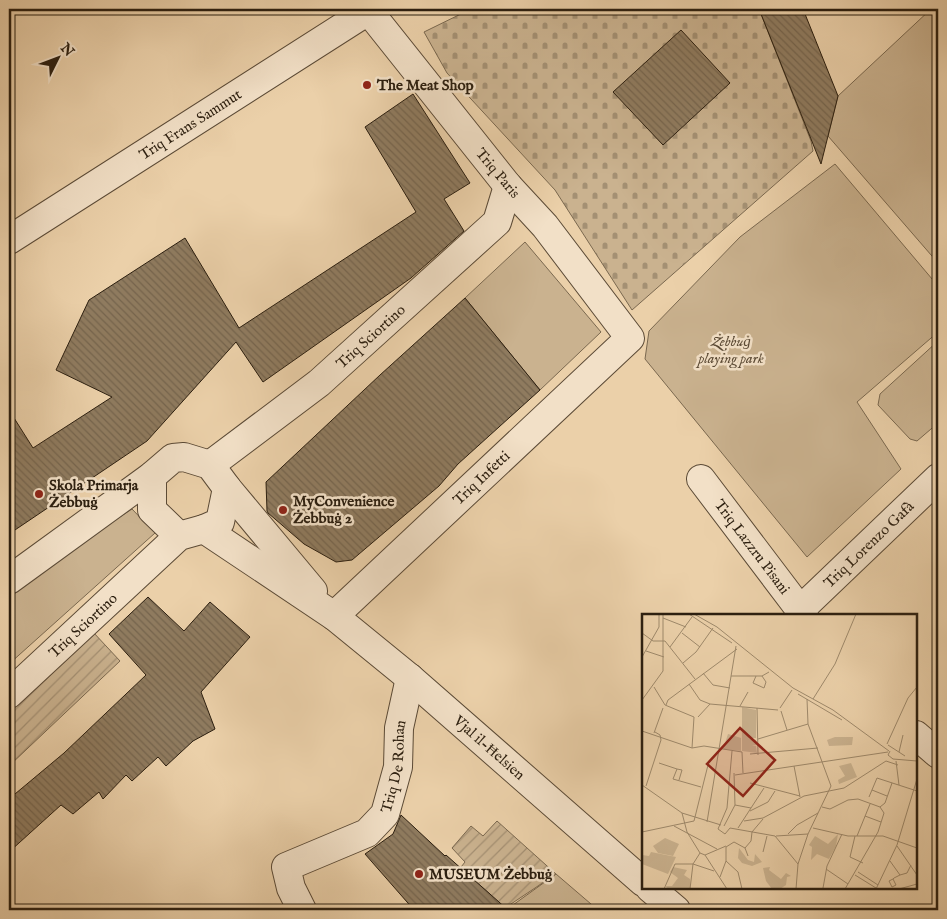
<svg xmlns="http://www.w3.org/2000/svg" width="947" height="919" font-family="'IM FELL English',serif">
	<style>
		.green { fill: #cab28f; stroke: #7a684f }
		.cemetery { fill: url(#cemetery-stones); stroke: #7a684f }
		.garden { fill: url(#garden-furrows); stroke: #7a684f }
		.building { fill: url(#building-back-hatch); stroke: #2b1e0f }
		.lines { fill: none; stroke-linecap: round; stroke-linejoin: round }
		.minor-casing { stroke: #5b4a36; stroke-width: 30 }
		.minor { stroke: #f2e0c7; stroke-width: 28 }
		.poi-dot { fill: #8f2418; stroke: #f2e0c7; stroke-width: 2 }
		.labels { text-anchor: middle; stroke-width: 5; stroke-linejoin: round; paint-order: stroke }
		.poi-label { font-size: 15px; font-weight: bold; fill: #2b1e0f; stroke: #f2e0c7; text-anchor: start }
		.street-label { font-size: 15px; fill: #2b1e0f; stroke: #f2e0c7 }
		.park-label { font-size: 15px; font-style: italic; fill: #5b4a35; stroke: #f2e0c7 }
		.inset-road { fill: none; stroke: #9e896b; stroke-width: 1 }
		.view { fill: #8f2418; fill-opacity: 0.15; stroke: #8f2418; stroke-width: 2.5 }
		.inset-edge { fill: none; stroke: #2b1e0f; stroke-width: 2.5 }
	</style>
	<defs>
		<pattern id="cemetery-stones" width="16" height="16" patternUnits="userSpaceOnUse" patternTransform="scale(1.25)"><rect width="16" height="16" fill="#cab28f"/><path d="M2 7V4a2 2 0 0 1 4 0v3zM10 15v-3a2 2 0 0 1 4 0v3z" fill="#a49073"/></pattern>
		<pattern id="garden-furrows" width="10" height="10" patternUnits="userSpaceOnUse" patternTransform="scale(1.25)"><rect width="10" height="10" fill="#cab28f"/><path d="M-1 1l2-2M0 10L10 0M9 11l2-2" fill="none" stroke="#a49073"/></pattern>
		<pattern id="building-back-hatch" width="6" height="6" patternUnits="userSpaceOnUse" patternTransform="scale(1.25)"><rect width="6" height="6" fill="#8f7b5f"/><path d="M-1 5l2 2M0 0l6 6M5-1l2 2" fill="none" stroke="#75644d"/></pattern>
	</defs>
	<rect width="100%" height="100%" fill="#ebd0a9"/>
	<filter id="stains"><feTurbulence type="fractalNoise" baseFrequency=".004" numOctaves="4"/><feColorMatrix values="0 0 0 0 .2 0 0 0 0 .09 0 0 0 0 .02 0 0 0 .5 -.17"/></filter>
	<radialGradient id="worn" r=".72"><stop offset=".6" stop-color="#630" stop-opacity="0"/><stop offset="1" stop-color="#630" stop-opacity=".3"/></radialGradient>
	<!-- green -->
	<path class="green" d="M931,9h7v254l-110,-127 10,-40z
		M835,164l103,122v46l-81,70 44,67 -94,88 -162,-198 4,-28 91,-94z
		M525,242l76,90 -61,58 -75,-92z
		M938,341v82l-21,18 -7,-2 -32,-34 2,-11z
		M132,509l23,24 -146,131v-75z
		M556,874l42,36h-92z"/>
	<!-- cemetery -->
	<path class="cemetery" d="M471,9h288l52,132 2,10 -181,159 -77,-120 -108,-117 -23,-41z"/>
	<!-- garden -->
	<path class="garden" d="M93,632l27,29 -111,105v-55z
		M497,821l59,53 -51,34 -23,-21 -36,-1 19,-24 -13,-14 19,-22 12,10z"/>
	<!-- building -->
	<path class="building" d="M759,9h44l35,87 -17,68z
		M681,30l49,53 -67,62 -50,-53z
		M413,94l57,89 -26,16 20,32 -53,47 -148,104 -27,-40 -89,99 -138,93v-124l24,38 79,-51 -56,-27 33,-70 96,-62 54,90 177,-116 -51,-85z
		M465,298l75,92 -82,74 -19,22 -87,74 -16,2 -32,-18 -36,-31 -1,-2 -1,-29 114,-107z
		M148,597l36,34 26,-29 40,35 -49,55 14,37 -22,12 -27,25 -8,-9 -26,24 -6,-6 -23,24 -4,-7 -26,22 -12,-9 -52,47v-53l55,-46 82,-78 -37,-41z
		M401,815l44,41 1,-1 62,55h-94l-49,-56 28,-20z"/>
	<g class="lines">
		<defs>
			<g id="minor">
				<path id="s1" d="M9,240l362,-231"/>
				<path id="s2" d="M210,465l109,-82 178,-161 11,-36"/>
				<path d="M152,476v34l27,26"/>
				<path id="s3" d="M701,479l103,136"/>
				<path id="s4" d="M204,529l130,87 76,62 233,204"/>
				<path d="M9,580l143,-104 21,-18 11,-1 26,8 17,23 86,103"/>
				<path id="s5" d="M800,610l138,-132"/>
				<path id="s6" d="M334,616l296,-278 -85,-112 -37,-40 -141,-177"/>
				<path id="s7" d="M9,694l170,-158 25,-7 16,-7 7,-34"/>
				<path d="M916,735l22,19"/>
				<path d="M650,888l26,22"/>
				<path id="s8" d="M302,910l-11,-22 -5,-21 81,-34 18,-19 13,-47 1,-39 11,-50"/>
			</g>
		</defs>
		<!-- minor casing -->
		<use href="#minor" class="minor-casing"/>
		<!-- minor -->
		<use href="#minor" class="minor"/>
	</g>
	<!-- markers -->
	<g class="poi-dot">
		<circle cx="367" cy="85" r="5"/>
		<circle cx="39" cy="494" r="5"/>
		<circle cx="283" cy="510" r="5"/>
		<circle cx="419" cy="874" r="5"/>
	</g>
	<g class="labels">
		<!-- poi labels -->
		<g class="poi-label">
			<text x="377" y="90">The Meat Shop</text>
			<text x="49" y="490">Skola Primarja<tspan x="49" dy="17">Żebbuġ</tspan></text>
			<text x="293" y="506">MyConvenience<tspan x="293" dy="17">Żebbuġ 2</tspan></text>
			<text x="429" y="879">MUSEUM Żebbuġ</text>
		</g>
		<!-- street labels -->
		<g class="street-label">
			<text dy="5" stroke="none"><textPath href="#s1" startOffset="215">Triq Frans Sammut</textPath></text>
			<text transform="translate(498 173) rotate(50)" y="5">Triq Paris</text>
			<text dy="5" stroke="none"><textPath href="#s2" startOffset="206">Triq Sciortino</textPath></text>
			<text dy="5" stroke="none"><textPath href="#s6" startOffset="202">Triq Infetti</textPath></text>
			<text dy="5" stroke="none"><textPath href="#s5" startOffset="95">Triq Lorenzo Gafà</textPath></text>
			<text dy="5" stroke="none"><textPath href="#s3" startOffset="85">Triq Lazzru Pisani</textPath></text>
			<text dy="5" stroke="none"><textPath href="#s7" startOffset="101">Triq Sciortino</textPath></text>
			<text dy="5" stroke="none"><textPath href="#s4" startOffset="360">Vjal il-Ħelsien</textPath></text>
			<text dy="5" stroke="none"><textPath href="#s8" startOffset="209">Triq De Rohan</textPath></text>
		</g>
		<!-- park labels -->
		<g class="park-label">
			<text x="731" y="346">Żebbuġ<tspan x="731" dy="17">playing park</tspan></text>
		</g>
	</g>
	<!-- overview -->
	<g transform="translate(642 614)">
		<rect width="275" height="275" fill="#ebd0a9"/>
		<path d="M100,93l14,3v28h-8l8,2v5h-4l4,1 1,7 -15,-2zM196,220l-2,12 -7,13 -12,-5 -6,6 1,-13 -3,-2 6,-9 13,8zM9,238l25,5 -8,17 -26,-10v-9l7,1zM128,253l-1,3 12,9 5,-6 5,3 -4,1 -1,8 -6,4h-8l-6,-8 -3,-13z" fill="#cab28f"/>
		<path d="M86,120l13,4v13l-18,-2z" fill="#cab28f"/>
		<path d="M193,123h18l-1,8 -23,1 -2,-6zM209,149l6,14 -18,7 -1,-4 7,-4 -6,-10zM23,224l14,6 -6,12 -15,-3 -5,-7zM97,234l9,12 6,2 1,-8 7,8 -10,4 -10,-3 -4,-5zM31,253l14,3 -3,5 6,4v10h-23l-1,-3h6l6,-8 -8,-6z" fill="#cab28f"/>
		<path class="inset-road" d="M47,0l43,29M52,0l23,13 76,61 40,22 56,41M21,4l23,9M0,19l11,8h12l30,38M40,19l18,14M28,33l22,-30M4,37l18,6M0,43l17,-30v-13M41,49l13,-11 17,-24M61,59l10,12 17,3M89,62h31l7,-4M114,62l-3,7 11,5 2,-6 -4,-6M47,70l11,16 10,4 68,6M12,73l11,18M156,80l44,26M171,85l22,-35 21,-50M0,86l21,-29v-57M23,91l29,12M24,91l2,-5 69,-51M98,92l8,-14M115,94l1,47M138,94l12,-18M139,97l6,19M56,103l12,-13M0,117l50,17 12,-2 38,6 1,21M12,119l9,-25M116,125l50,-15M245,130l21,-46 9,-11M246,131l17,11M50,134l2,-31M248,137l-2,4 5,4 24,2M257,138l4,-17M108,140l68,-6M254,147l3,24M17,149l18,6 -4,10 28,8M152,152l6,31M35,155l5,1 -3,10M93,161l153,-23M108,169l50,13M0,171l40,28 39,12M4,172l15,-46 -1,-5 -5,-3M230,176l15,6M227,183l8,-19 40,13M93,191l16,3M180,193l8,2 18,-9 10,-1 22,8M108,197l18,-9 7,-11M40,199l5,19 13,21M223,202l16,6M52,207l14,-56M102,207l19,-3 41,-22 40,-8 42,-27 12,4M65,208l29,-176M32,212l43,23M82,212l11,-21 -1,-32M88,214l-5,6 -7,-5 9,-21 5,-57M88,214l45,8M96,214l26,-40M171,214l35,8h35l34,12M0,218l52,-11M146,220l9,-9 21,-12M133,222l23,28 -2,25M134,222l32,-2M213,222l-5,21 13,6M215,222l13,-32M92,228l11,6 3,8M255,232l20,29M103,234l6,-7 1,-9 11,-13M121,238l4,-16M58,239l5,2 22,34M63,241l21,-9M84,247l12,11 4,17M248,247l10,14M156,250l10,-30 23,-48 -23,-62 -1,-25M184,255l22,15M216,258l20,13M213,261l21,13M78,263l6,-16v-14l8,-5M251,265l3,6 -4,2 -3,-6 4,-2 1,-1 6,-3 7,-2 4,-8M181,274l4,-22 15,-32M22,275l11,-25h18l21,7M48,275l3,-25 7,-11M203,275l33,-57 6,-19 -4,-6 5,-4 7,-20M234,275l21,-44 20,-66M257,275l18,-5"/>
		<path class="view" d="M98,114l35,32 -32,36 -36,-32z"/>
		<rect width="275" height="275" class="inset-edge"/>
	</g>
	<!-- margin -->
	<rect width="947" height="919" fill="none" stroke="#ebd0a9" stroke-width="30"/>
	<rect x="10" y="10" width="927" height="899" fill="none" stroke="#2b1e0f" stroke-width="2.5"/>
	<rect x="15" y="15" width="917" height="889" fill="none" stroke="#2b1e0f"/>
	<!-- north arrow -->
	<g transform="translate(58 58) rotate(48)" stroke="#f2e0c7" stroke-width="4" paint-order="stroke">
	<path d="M0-4L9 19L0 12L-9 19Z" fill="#2b1e0f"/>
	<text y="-8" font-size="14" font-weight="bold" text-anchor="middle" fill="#2b1e0f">N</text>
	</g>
	<rect width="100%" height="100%" filter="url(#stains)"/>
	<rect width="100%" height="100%" fill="url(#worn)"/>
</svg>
